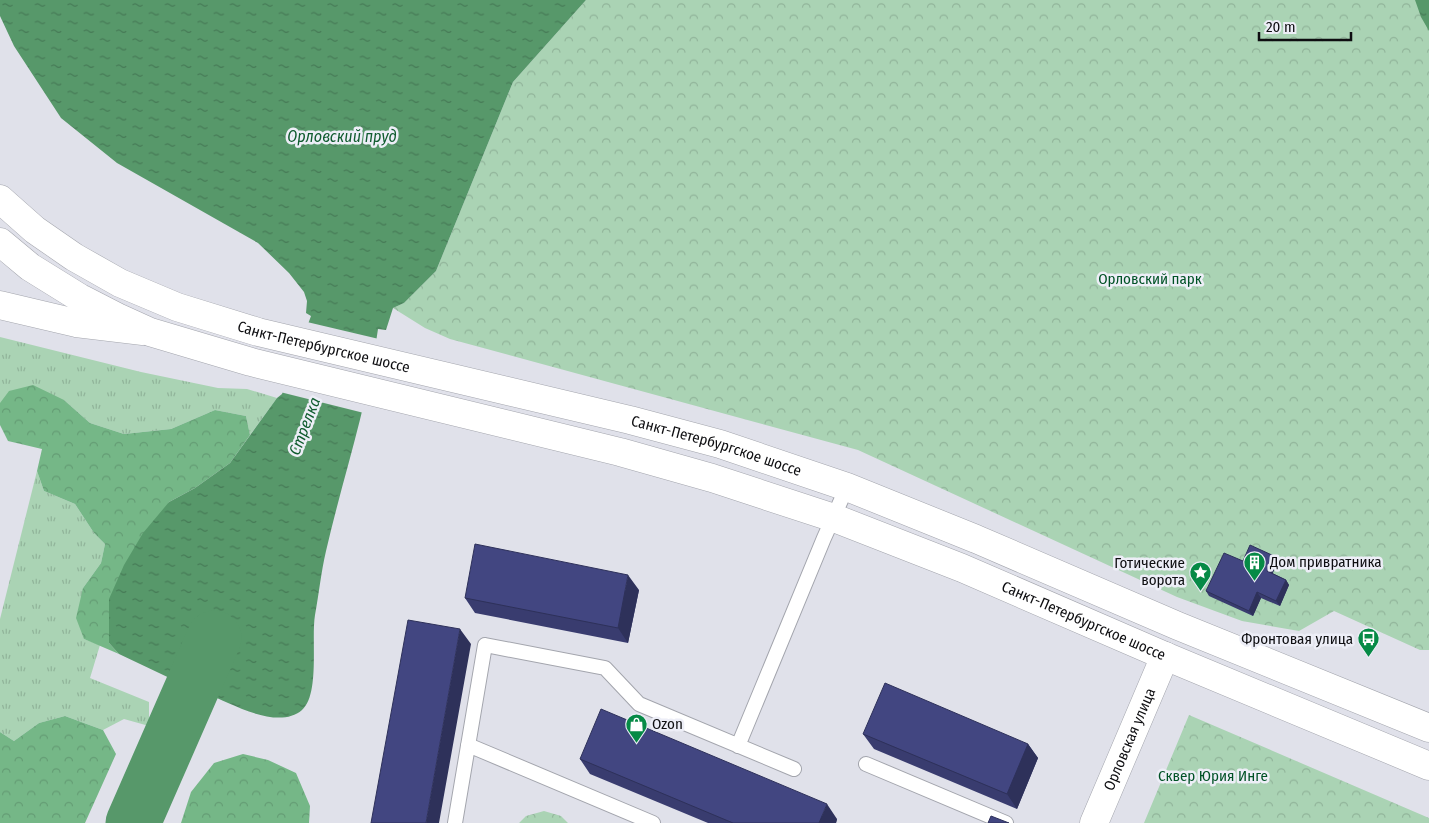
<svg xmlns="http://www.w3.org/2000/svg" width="1429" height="823" font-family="'Fira Sans Condensed',sans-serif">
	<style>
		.grass { fill: url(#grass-tufts) }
		.forest { fill: url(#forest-crowns) }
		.park { fill: url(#park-crowns) }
		.water { fill: url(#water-ripples) }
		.pier { fill: #e0e1ea }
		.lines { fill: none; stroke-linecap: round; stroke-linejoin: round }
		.river { stroke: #57986a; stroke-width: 55 }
		.service-casing { stroke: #a3a5ad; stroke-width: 16 }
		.minor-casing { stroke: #a3a5ad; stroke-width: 29 }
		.primary-casing { stroke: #a3a5ad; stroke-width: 29 }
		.service { stroke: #fff; stroke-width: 14 }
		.minor { stroke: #fff; stroke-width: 28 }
		.primary { stroke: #fff; stroke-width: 28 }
		.wall { fill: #393c6f }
		.shaded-wall { fill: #2e315a }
		.building { fill: #424681; stroke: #2e315a }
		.labels { text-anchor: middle; stroke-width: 5; stroke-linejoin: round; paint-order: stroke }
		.park-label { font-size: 15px; fill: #005226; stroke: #edeef7 }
		.street-label { font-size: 15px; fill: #0e0e11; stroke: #edeef7 }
		.poi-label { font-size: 15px; fill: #0e0e11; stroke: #edeef7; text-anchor: start }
		.water-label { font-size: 16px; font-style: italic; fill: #105c2f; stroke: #edeef7 }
	</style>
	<defs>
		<pattern id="grass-tufts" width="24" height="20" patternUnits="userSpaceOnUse" patternTransform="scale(1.25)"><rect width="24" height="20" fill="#aad3b4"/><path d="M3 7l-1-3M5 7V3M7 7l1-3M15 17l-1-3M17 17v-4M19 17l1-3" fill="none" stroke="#91b49a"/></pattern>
		<pattern id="forest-crowns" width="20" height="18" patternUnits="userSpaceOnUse" patternTransform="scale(1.25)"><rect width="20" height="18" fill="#75b787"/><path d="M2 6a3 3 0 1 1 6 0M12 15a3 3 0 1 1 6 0" fill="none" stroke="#649c74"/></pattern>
		<pattern id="park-crowns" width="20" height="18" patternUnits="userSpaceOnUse" patternTransform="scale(1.25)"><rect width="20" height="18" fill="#aad3b4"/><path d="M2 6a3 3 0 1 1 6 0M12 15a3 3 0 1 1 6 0" fill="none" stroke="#91b49a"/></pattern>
		<pattern id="water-ripples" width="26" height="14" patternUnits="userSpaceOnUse" patternTransform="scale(1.25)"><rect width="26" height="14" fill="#57986a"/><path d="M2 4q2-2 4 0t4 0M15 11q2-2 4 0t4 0" fill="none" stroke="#467a56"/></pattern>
	</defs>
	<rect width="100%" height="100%" fill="#e0e1ea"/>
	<!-- grass -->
	<path class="grass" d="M0,337l141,35 77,16 29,1 30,9 -27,37 -4,-19 -31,-6 -44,19 -47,5 -34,-11 -26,-23 -64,3z
		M37,471l7,20 31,13 19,29 11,11 -4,19 -18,25 1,51 16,6 -10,33 59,24v24l-25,-7 -21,11 -38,-14 -26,7 -25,18 -14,-9v-113z"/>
	<!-- forest -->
	<path class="forest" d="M33,385l31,15 26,23 34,11 47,-5 44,-19 31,6 4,19 -20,28 -35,25 -26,14 -60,141 10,11 -35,-15 -8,-21 7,-30 18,-25 4,-19 -11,-11 -19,-29 -31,-13 -7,-20 5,-22 -34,-8 -8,-16v-22l9,-12z
		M65,716l38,14 13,24 -31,69h-85v-91l14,9 25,-18z
		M243,754l25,6 28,13 14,33 -1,17h-128l10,-31 23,-29z"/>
	<!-- park -->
	<path class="park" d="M586,0h843v650h-9l-86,-39 -35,20 -57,-10 -65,-24 -319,-147 -408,-111 -25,-11 -32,-20 11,-5 32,-32 77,-189z
		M1189,715l240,103v5h-285z
		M544,811l17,5 7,7h-49l7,-7z"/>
	<!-- water -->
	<path class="water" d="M0,0h586l-73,82 -77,189 -32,32 -11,5 -7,22 -8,-1c-10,76 -35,148 -52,222 -5,21 -7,43 -11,64 -4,24 5,79 -13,95 -24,21 -72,-7 -96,-17l-9,20 -26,-10 7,-21 -59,-28 -10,-11v-44l15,-34 19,-32 26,-31 26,-14 35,-25 47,-65 5,-4 29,-78 -5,-3 1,-12 -3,-9 -15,-19 -31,-30 -141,-80 -56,-45 -47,-72 -14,-30z
		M1415,0h14v31l-8,-14z
		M165,712l24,10 -40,101h-36l42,-95z"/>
	<!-- pier -->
	<path class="pier" d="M307,322l72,17 -15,74 -84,-21z"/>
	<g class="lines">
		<!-- river -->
		<path class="river" d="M133,823l81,-185"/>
		<defs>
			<path id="service" d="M468,745l185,78
				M738,746l86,-208 23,-51
				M866,764l140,59
				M455,823l30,-178 120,23 34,36 155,65"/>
			<g id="minor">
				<path d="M0,305l76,18 67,8"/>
				<path id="s1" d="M1094,823l71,-167"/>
			</g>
			<g id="primary">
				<path id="s2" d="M0,199l35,31 39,27 46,26 57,24 81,25 372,88 90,24 127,43 129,52 202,87 251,102"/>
				<path id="s3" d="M0,242l30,25 50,31 37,19 33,15 101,30 369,90 92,26 122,40 128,50 203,88 264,110"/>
			</g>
		</defs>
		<!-- service casing -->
		<use href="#service" class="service-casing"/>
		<!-- minor casing -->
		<use href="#minor" class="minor-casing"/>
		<!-- primary casing -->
		<use href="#primary" class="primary-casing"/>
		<!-- service -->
		<use href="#service" class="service"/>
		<!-- minor -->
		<use href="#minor" class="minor"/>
		<!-- primary -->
		<use href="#primary" class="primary"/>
	</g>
	<!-- wall -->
	<path class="wall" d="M1243,561l35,1 -6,11 14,7 3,5 -9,21 -19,-8 -8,18 -44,-20 -3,-5z
		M639,590l-11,53 -153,-30 -10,-15z
		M863,734l165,10 10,14 -21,51 -143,-60z
		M580,759l257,60 -1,4h-128l-118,-49z"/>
	<!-- shaded-wall -->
	<path class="shaded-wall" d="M1274,556l4,6 -7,15 -4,-6z
		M628,575l11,15 -11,53 -10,-15z
		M1286,580l3,5 -9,21 -4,-5z
		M1257,592l4,6 -8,18 -4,-5z
		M460,629l11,15 -32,179h-13z
		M1028,744l10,14 -21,51 -10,-15z
		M827,804l10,15 -1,4h-17z"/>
	<!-- building -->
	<path class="building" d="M475,544l153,31 -10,53 -153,-30z
		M1250,545l24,11 -7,15 19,9 -10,21 -19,-9 -8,19 -43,-20 18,-38 19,8z
		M408,620l52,9 -34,194h-55z
		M885,683l143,61 -21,50 -144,-60z
		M601,709l226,95 -8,19h-86l-153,-64z
		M991,816l18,7h-21z"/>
	<!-- icons -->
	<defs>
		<symbol id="building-pin" viewBox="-11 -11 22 30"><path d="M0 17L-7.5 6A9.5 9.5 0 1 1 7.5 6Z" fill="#068a46" stroke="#edeef7"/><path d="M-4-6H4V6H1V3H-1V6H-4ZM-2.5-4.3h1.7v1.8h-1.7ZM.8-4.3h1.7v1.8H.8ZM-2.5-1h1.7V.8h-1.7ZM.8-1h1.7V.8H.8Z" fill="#fff"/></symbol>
		<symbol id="sight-pin" viewBox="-11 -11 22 30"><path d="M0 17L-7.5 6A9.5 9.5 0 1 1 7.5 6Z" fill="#068a46" stroke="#edeef7"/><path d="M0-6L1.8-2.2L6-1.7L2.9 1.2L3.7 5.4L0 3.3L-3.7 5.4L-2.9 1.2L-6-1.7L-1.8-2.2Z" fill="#fff"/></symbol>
		<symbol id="bus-pin" viewBox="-11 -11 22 30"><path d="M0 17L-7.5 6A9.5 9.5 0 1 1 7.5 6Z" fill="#068a46" stroke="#edeef7"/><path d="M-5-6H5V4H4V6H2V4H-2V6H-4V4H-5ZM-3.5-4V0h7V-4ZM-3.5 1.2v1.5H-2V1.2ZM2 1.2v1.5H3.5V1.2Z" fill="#fff"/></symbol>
		<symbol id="shop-pin" viewBox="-11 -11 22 30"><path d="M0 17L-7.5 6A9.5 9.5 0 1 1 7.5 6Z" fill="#068a46" stroke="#edeef7"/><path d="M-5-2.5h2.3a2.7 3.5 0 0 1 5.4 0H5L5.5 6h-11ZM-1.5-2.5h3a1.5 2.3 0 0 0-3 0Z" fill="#fff"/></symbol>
	</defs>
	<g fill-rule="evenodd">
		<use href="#building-pin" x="1242" y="550" width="25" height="34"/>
		<use href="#sight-pin" x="1188" y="560" width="25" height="34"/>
		<use href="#bus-pin" x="1356" y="626" width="25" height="34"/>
		<use href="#shop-pin" x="624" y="712" width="25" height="34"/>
	</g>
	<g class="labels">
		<!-- park labels -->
		<g class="park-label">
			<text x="1150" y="284">Орловский парк</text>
			<text x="1213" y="781">Сквер Юрия Инге</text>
		</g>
		<!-- street labels -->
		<g class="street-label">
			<text dy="5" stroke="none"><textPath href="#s2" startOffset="361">Санкт-Петербургское шоссе</textPath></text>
			<text dy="5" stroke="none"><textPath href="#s2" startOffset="766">Санкт-Петербургское шоссе</textPath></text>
			<text dy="5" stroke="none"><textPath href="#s3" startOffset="1155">Санкт-Петербургское шоссе</textPath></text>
			<text dy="5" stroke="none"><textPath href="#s1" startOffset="91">Орловская улица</textPath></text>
		</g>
		<!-- poi labels -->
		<g class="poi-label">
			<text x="1270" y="567">Дом привратника</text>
			<text x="1185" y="568" text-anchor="end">Готические<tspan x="1185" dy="17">ворота</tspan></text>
			<text x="1353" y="644" text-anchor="end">Фронтовая улица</text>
			<text x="652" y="729">Ozon</text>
		</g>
		<!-- water labels -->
		<g class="water-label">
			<text x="342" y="142">Орловский пруд</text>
			<text transform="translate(304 426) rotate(-69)" y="6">Стрелка</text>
		</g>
	</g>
	<!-- scale -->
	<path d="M1259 32v8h92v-8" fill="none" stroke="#0e0e11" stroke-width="2.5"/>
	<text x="1266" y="32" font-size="15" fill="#0e0e11" stroke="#edeef7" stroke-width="4" paint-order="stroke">20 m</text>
</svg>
